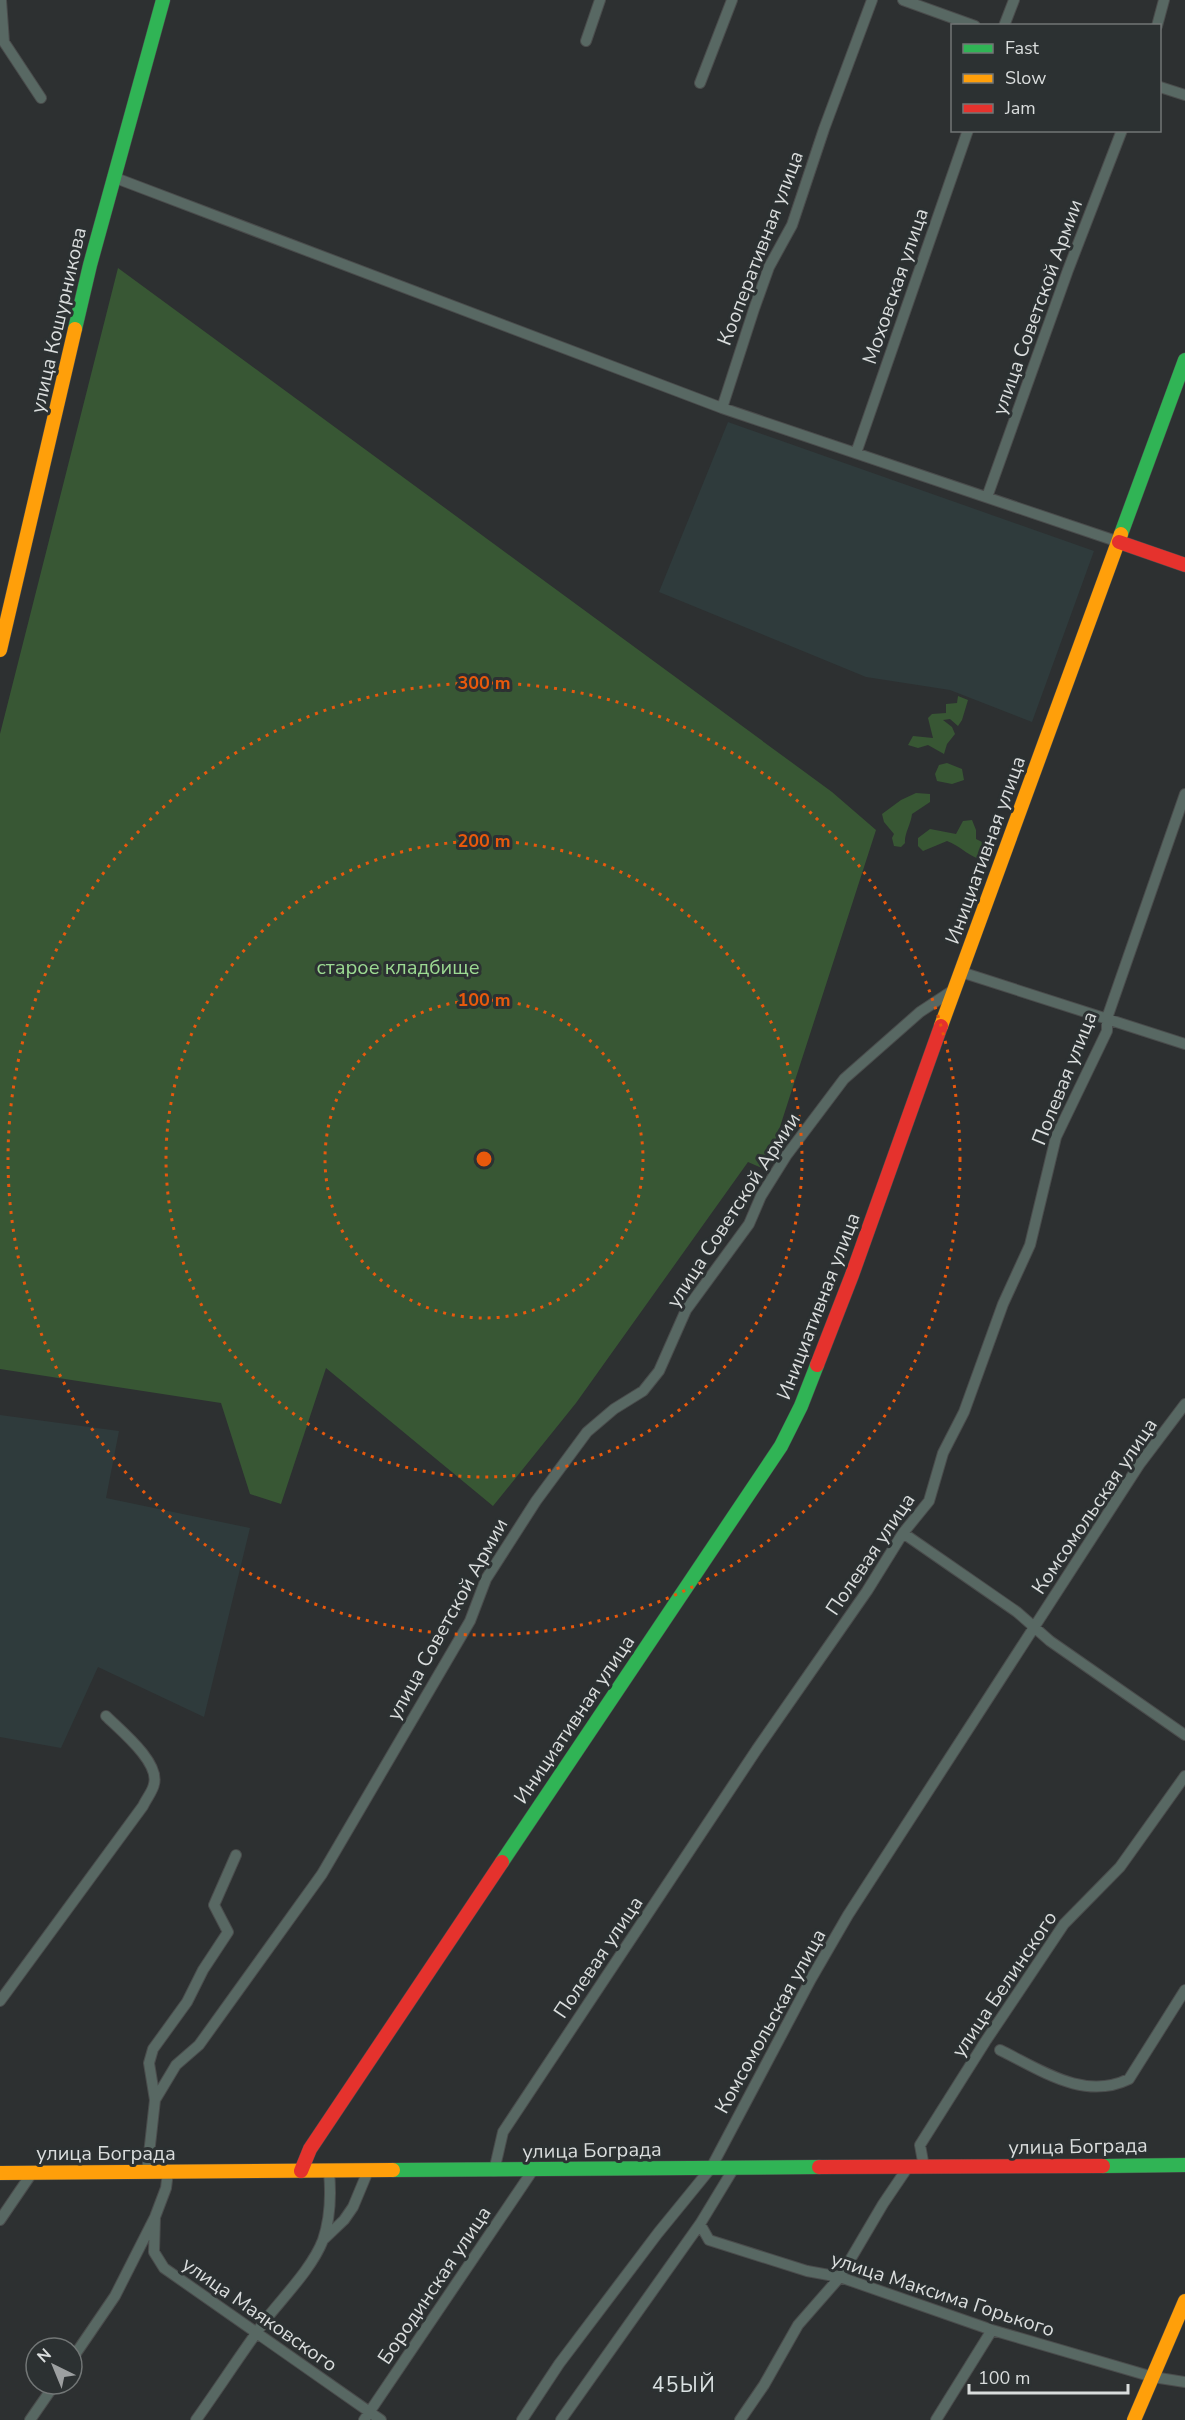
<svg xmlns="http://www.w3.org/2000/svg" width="1185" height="2420" font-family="'Nunito Sans',sans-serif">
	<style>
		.built { fill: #2f3b3c }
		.green { fill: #385734 }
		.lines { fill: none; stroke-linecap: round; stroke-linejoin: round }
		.street-casing { stroke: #4a4c4c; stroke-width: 12 }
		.fast-casing { stroke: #4a4c4c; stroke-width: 15 }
		.slow-casing { stroke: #4a4c4c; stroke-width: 15 }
		.jam-casing { stroke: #4a4c4c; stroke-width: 15 }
		.street { stroke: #586863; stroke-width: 10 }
		.fast { stroke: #30b455; stroke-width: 14 }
		.slow { stroke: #ff9f0a; stroke-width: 14 }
		.jam { stroke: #e5322d; stroke-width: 14 }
		.ring { fill: none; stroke: #e8590c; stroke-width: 3; stroke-dasharray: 3 6 }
		.labels { text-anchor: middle; stroke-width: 6; stroke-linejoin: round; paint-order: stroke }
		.street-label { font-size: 20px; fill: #dadddd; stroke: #2c3132 }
		.park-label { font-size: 20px; fill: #9cda92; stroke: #2c3132 }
		.neighbourhood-label { font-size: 21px; letter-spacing: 1.5px; fill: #dbe2e3; stroke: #2c3132 }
		.centre { fill: #e8590c; stroke: #2c3132; stroke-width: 3 }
		.ring-label { font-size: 18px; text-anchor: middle; font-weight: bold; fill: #e8590c; stroke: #2c3132; stroke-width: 6; stroke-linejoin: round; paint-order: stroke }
	</style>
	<rect width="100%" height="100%" fill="#2d3031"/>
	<!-- built -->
	<path class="built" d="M728,422l366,129 -62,171 -82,-32 -84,-13 -207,-85z
		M0,1415l119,16 -13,67 144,30 -46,189 -106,-50 -37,81 -61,-11z"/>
	<!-- green -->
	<path class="green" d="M118,268l714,524 44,38 -110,340 -18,-8 -172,241 -83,103 -167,-138 -45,136 -31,-10 -29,-91 -221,-34v-635z
		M958,696l10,4 -6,20 -4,6 -8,-7 -7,1 9,7 3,7 -8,10 -3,10 -16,-9 -10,3 -10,-3 5,-9 20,2 -5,-20 4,-4 14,-1v-9l11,-1z
		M947,763l15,6 2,11 -12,4 -15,-3 -2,-7 4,-9z
		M916,793l14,1v8l-18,12c-1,10 -8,20 -7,29l-4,4 -7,-1 -2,-8 2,-4 -10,-12 -2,-8 19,-14z
		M972,820l4,10v9l12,6 -1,8 -8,6c-13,-5 -19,-13 -32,-18l-24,10 -5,-5v-8l12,-9 26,5 7,-13z"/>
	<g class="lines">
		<defs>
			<path id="street" d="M1,0l3,42 37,56
				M903,0l72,26
				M1004,26l10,-26
				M1157,26l7,-26
				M586,41l14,-41
				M700,83l32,-83
				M1160,87l25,8
				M113,177l609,231 397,134
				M722,408l32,-99 15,-42 23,-42 32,-96 48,-129
				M856,453l112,-323
				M987,497l81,-227 54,-140
				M961,972l224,72
				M903,1533l114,79 33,29 135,94
				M0,2001l143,-195c3,-7 10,-15 11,-22 6,-22 -34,-54 -48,-68
				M1000,2050c41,20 84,51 129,29l56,-89
				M155,2100l-6,-37 4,-14 34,-47 16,-32 25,-38 -14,-27 22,-50
				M924,2167l-4,-22 65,-103 79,-118 56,-57 65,-91
				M494,2171l9,-39 254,-383 110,-158 36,-58 26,-32 14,-48 21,-41 39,-108 27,-59 26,-108 51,-106v-13l78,-224
				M147,2172l8,-72 21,-35 23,-20 123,-171 148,-253 16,-42 50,-78 51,-69 27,-23 29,-18 16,-20 27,-61 63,-86 12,-28 25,-40 58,-77 76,-67 35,-23
				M155,2217l-1,35 10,16 217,152
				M0,2220l32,-47
				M700,2224l9,16 98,31 33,6 152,53 161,47 32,5
				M323,2240l21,-20 9,-13 15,-36
				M72,2359l43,-63 40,-79 11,-29 2,-16
				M30,2420l25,-36
				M196,2420c24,-34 47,-69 71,-102 19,-24 45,-50 56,-78 7,-21 8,-47 6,-68
				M364,2420l169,-250
				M522,2420l37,-56 99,-131 53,-65 100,-189 37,-64 291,-450 46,-61
				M561,2420l139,-196 34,-56
				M740,2420l24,-35 34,-60 42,-48 43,-73 25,-37
				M936,2420l56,-90"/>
			<path id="fast" d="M75,329l15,-64 73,-265
				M1121,534l64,-174
				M502,1862l279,-416 20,-40 16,-41
				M1103,2166l82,-1
				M393,2170l426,-3"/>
			<path id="slow" d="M0,650l75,-321
				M941,1026l180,-492
				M0,2173l393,-3
				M1134,2420l51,-119"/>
			<path id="jam" d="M1119,542l66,23
				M817,1365l35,-90 89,-249
				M819,2167l284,-1
				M301,2171l9,-22 192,-287"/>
		</defs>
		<!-- street casing -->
		<use href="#street" class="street-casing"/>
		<!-- fast casing -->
		<use href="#fast" class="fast-casing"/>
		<!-- slow casing -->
		<use href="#slow" class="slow-casing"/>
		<!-- jam casing -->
		<use href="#jam" class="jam-casing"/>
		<!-- street -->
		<use href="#street" class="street"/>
		<!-- fast -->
		<use href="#fast" class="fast"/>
		<!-- slow -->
		<use href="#slow" class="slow"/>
		<!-- jam -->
		<use href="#jam" class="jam"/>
	</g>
	<!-- distance rings -->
	<g class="ring">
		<circle cx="484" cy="1159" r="159"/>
		<circle cx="484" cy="1159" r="318"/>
		<circle cx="484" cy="1159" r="476"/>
	</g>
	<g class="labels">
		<!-- street labels -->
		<g class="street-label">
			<text transform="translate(760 248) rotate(-69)" y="7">Кооперативная улица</text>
			<text transform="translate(895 286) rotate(-71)" y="7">Моховская улица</text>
			<text transform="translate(1037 307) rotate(-70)" y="7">улица Советской Армии</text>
			<text transform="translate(58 320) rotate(-77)" y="7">улица Кошурникова</text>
			<text transform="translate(985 850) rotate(-70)" y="7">Инициативная улица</text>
			<text transform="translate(1064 1078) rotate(-68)" y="7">Полевая улица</text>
			<text transform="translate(733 1210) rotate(-57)" y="7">улица Советской Армии</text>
			<text transform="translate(818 1306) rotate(-69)" y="7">Инициативная улица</text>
			<text transform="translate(1094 1506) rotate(-56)" y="7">Комсомольская улица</text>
			<text transform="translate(870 1554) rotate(-56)" y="7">Полевая улица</text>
			<text transform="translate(447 1619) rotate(-61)" y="7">улица Советской Армии</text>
			<text transform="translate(574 1719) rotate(-56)" y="7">Инициативная улица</text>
			<text transform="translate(598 1957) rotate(-56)" y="7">Полевая улица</text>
			<text transform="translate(1004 1984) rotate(-56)" y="7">улица Белинского</text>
			<text transform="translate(770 2021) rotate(-61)" y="7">Комсомольская улица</text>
			<text transform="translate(1078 2146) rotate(-1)" y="7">улица Бограда</text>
			<text transform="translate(592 2150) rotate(-1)" y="7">улица Бограда</text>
			<text x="106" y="2160">улица Бограда</text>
			<text transform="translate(434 2285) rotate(-56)" y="7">Бородинская улица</text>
			<text transform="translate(943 2294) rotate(18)" y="7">улица Максима Горького</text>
			<text transform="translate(260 2314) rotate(35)" y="7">улица Маяковского</text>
		</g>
		<!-- park labels -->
		<g class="park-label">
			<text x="398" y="974">старое кладбище</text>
		</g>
		<!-- neighbourhood labels -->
		<g class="neighbourhood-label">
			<text x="684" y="2392">45ЫЙ</text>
		</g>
	</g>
	<circle cx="484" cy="1159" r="9" class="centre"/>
	<g class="ring-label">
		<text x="484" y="689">300 m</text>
		<text x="484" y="847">200 m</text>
		<text x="484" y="1006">100 m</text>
	</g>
	<!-- legend -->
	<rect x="951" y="24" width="210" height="108" fill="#2c3132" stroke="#727676" stroke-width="1.5"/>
	<rect x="963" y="44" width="30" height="9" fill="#30b455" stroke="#727676" stroke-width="1.5"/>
	<text x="1005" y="54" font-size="18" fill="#dadddd">Fast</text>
	<rect x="963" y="74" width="30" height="9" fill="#ff9f0a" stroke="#727676" stroke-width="1.5"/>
	<text x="1005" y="84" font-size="18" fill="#dadddd">Slow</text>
	<rect x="963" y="104" width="30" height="9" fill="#e5322d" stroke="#727676" stroke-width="1.5"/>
	<text x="1005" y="114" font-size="18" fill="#dadddd">Jam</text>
	<!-- north arrow -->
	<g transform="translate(54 2366) rotate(317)"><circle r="28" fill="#2c3132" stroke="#727676" stroke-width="1.5"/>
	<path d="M0-4.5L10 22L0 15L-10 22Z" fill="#9da0a1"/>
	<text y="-9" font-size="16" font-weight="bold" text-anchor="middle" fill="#dadddd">N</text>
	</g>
	<!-- scale -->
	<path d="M969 2384v9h159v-9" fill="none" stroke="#dadddd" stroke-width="3"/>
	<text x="978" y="2384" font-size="18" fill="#dadddd" stroke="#2c3132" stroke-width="4.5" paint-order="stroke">100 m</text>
</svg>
